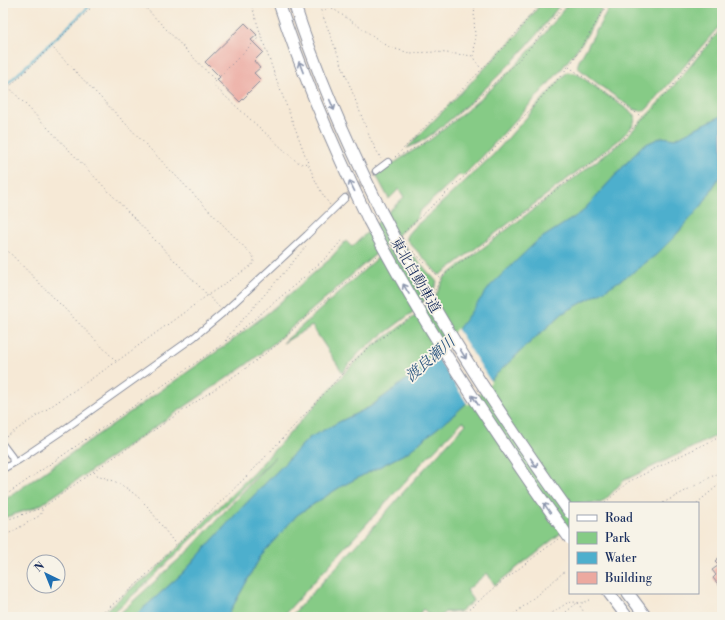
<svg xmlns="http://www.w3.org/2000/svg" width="725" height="620" font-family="'Libre Bodoni','Noto Serif JP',serif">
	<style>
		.green { fill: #86cb86; stroke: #507d72 }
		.water { fill: #4eafcd; stroke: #346f96 }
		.pier { fill: #f6e9d6 }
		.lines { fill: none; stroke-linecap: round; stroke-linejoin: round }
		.stream { stroke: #4eafcd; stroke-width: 2 }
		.building { fill: #eca9a0 }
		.minor-tunnel { stroke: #cac4be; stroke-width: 6; stroke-dasharray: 6 3; stroke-linecap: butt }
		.minor-casing { stroke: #888c9a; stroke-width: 8 }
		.motorway-casing { stroke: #888c9a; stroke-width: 13 }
		.path { stroke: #888c9a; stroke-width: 1; stroke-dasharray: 1 3; stroke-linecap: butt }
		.minor { stroke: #fff; stroke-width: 6 }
		.motorway { stroke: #fff; stroke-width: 11 }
		.motorway-bridge-casing { stroke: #888c9a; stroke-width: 13; stroke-linecap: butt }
		.motorway-bridge { stroke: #fff; stroke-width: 11 }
		.oneway { stroke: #8d97ae }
		.labels { text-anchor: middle; stroke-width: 3.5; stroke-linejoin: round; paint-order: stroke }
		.street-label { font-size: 14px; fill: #1b2f5e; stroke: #f7f3e8 }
		.water-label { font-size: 15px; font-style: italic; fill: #2a557f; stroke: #f7f3e8 }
	</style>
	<rect width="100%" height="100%" fill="#f7f3e8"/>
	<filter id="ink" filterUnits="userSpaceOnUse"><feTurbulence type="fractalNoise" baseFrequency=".025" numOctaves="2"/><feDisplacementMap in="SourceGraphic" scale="8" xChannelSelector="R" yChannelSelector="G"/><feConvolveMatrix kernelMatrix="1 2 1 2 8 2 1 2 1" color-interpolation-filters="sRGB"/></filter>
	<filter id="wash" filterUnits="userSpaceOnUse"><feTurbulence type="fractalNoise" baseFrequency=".012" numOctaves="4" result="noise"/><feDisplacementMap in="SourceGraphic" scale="16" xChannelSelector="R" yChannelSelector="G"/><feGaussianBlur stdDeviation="0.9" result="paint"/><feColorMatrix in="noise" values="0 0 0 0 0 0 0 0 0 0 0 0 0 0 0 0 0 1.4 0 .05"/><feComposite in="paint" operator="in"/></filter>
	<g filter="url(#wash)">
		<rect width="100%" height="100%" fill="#f6e9d6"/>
		<!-- green -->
		<path class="green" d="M541,3h20c-29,41 -64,76 -102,109 -15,13 -34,30 -52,36l111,-114z
			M568,3h37l-21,37 -24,31 -79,87 -18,18 -4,-1 -40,37 -2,6 -143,125 -28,22 -204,139 -8,4 -31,10v-17l226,-158 40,-31 60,-52 14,-16 3,-3 6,6 52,-50 -5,-8 -10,10 -13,-24 38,-25 8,-4c54,-41 107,-87 146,-143z
			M612,3h110v20l-75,86 -6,2 -8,-2 -31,-22 -25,-20 2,-6z
			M722,28v88l-22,10 -25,13 -13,-2 -20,9 -61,67 -44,28 -102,119 -9,9 -16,8 -40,30 -31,15 -30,16 -74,77 -52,58 -44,39 -5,5h-18l74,-68 85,-92 -125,123 -42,37h-10l40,-34 9,-5 31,-30 77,-77 100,-109 17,-15 42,-30 22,-22 8,-17 5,-4 171,-131c20,-20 39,-40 57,-61 15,-18 29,-36 45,-54z
			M567,72l9,1 59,42c2,10 -10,18 -16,25l-172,130 -7,5 -3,-2 -30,-33v-5l5,-6 22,-19 59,-55z
			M722,173v260l-99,48 -16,17 -6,5h-31v23l-75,59 -8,-12 -20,17 6,11 -13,11h-15l-5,5h-8l-9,-8 -6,8h-127l78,-84 46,-53 52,-56 -3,-3 -42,43 -139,153h-55l35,-63 35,-39 43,-28 68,-35 49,-40 68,-65 38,-34 37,-20 56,-38 19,-19 28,-32 15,-25z
			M399,240l38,42 -5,11 -19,19 -52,39 -14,15 -4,7 -31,-47 -29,17 90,-81z"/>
		<!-- water -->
		<path class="water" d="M722,116v57l-4,6 -15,25 -28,32 -19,19 -24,18 -32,20 -37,20 -38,34 -68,65 -49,40 -68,35 -43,28 -35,39 -35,63h-93l5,-5 44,-39 52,-58 74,-77 30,-16 31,-15 40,-30 16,-8 9,-9 56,-75 46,-44 44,-28 61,-67 20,-9 13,2 25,-13z"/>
		<!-- pier -->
		<path class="pier" d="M457,328l34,54 -23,23 -32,-50z"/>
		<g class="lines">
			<!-- stream -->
			<path class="stream" d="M3,88l90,-85"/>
		</g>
		<g id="blocks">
			<!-- building -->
			<path class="building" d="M245,23l12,12 -6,5 12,12 -9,9 6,7 -6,5 7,7 -14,14h1l-8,8 -23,-22 3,-3 -15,-15z
				M722,555v20l-3,2 3,3v9l-9,-11 3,-3 -4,-5 7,-5 -4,-4z"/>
		</g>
	</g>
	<g filter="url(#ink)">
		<use href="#blocks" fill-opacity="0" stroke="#888c9a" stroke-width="1"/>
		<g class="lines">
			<!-- minor-tunnel -->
			<path class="minor-tunnel" d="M345,198l31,-27"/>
			<defs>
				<path id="minor" d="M376,171l12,-9
					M3,445l9,12 1,6
					M3,469l16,-9 43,-29 132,-94 30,-25 83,-77 38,-37"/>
				<path id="motorway" d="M279,3c24,75 56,147 90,218
					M294,3c23,72 54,141 87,208
					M609,593l18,24
					M628,593l18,24"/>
			</defs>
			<!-- minor casing -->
			<use href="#minor" class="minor-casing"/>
			<!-- motorway casing -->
			<use href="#motorway" class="motorway-casing"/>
			<!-- path -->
			<path class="path" d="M141,3l74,77
				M251,3c13,44 29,87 46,130 9,24 17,51 33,72
				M318,3l52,135 11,21
				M475,3l-1,15 1,18 -1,20 2,5 5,8
				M329,6l60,41 20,6 28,-1 37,4
				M322,13l10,-10
				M261,37l-4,2 -45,45 26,24 58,53 6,3 6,-1
				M569,67l73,50
				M3,81l217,227
				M3,93l93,-90
				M395,157c32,-12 59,-37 84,-60 15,-14 32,-28 46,-44 15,-16 28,-33 40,-50
				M395,157l107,-108 17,-19 21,-27
				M404,232l89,-82 66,-72 13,-16 36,-59
				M3,246l113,115
				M413,251l28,28
				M435,290l6,-11 3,-4 179,-136 53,-57 21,-29 25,-28
				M226,341l14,-10 56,-47 33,-29 14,-16
				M3,439l113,-77 92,-67 43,-29 3,-4v-4l-3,-4 -200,-208
				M94,472l3,3 17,6 14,8 10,8 10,10 28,38
				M3,497l221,-154 5,-8 59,-67 18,-22
				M605,503l23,-21 58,-29 36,-17
				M663,503l59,-32
				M697,503l25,-21
				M3,521l39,-13 59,-42 145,-98 32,-24 28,-27 71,-61
				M3,537l36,-21 3,-4v-4
				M578,603l9,14
				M98,617l40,-34 117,-115 77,-83 20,-22 16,-15 44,-32
				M460,617l44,-37 54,-41
				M511,617l54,-46
				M546,617l21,-14 6,-1 10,1 9,-4
				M560,617l17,-14"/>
			<!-- minor -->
			<use href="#minor" class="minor"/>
			<!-- motorway -->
			<use href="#motorway" class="motorway"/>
			<defs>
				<path id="motorway-bridge" d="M381,211c18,34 35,67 55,99 41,70 87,137 134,203
					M369,221c59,112 128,216 201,318"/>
			</defs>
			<!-- motorway-bridge casing -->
			<use href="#motorway-bridge" class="motorway-bridge-casing"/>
			<!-- motorway-bridge -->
			<use href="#motorway-bridge" class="motorway-bridge"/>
		</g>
		<!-- one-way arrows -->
		<defs><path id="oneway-shaft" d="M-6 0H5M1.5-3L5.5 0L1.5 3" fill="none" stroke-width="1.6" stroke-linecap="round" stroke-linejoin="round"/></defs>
		<g class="oneway">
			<use href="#oneway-shaft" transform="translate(301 67) rotate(-111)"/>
			<use href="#oneway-shaft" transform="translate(332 105) rotate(67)"/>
			<use href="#oneway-shaft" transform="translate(352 186) rotate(-116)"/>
			<use href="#oneway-shaft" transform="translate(406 289) rotate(-120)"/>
			<use href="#oneway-shaft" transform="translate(463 354) rotate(58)"/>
			<use href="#oneway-shaft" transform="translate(475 400) rotate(-123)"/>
			<use href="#oneway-shaft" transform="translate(534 463) rotate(55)"/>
			<use href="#oneway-shaft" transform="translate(547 508) rotate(-125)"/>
		</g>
	</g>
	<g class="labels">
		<!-- street labels -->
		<g class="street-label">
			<text transform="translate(416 275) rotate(60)" y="5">東北自動車道</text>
		</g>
		<!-- water labels -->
		<g class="water-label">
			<text transform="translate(430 359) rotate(-41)" y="5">渡良瀬川</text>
		</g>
	</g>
	<!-- margin -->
	<rect width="725" height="620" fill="none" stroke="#f7f3e8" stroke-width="16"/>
	<!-- legend -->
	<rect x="569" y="502" width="130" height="92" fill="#f7f3e8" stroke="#9fa5b1"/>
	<rect x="577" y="515" width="20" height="6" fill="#ffffff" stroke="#9fa5b1"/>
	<text x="605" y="522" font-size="12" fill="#1b2f5e">Road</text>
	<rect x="577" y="532" width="20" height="12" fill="#86cb86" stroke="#9fa5b1"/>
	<text x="605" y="542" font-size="12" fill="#1b2f5e">Park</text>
	<rect x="577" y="552" width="20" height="12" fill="#4eafcd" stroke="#9fa5b1"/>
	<text x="605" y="562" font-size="12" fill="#1b2f5e">Water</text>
	<rect x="577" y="572" width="20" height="12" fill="#eca9a0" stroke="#9fa5b1"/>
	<text x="605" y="582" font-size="12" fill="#1b2f5e">Building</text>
	<!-- north arrow -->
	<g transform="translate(46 574) rotate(317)"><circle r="19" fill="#f7f3e8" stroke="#9fa5b1"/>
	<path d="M0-3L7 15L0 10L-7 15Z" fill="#1f6fb2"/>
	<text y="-6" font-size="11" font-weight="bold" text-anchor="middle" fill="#1b2f5e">N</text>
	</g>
</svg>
